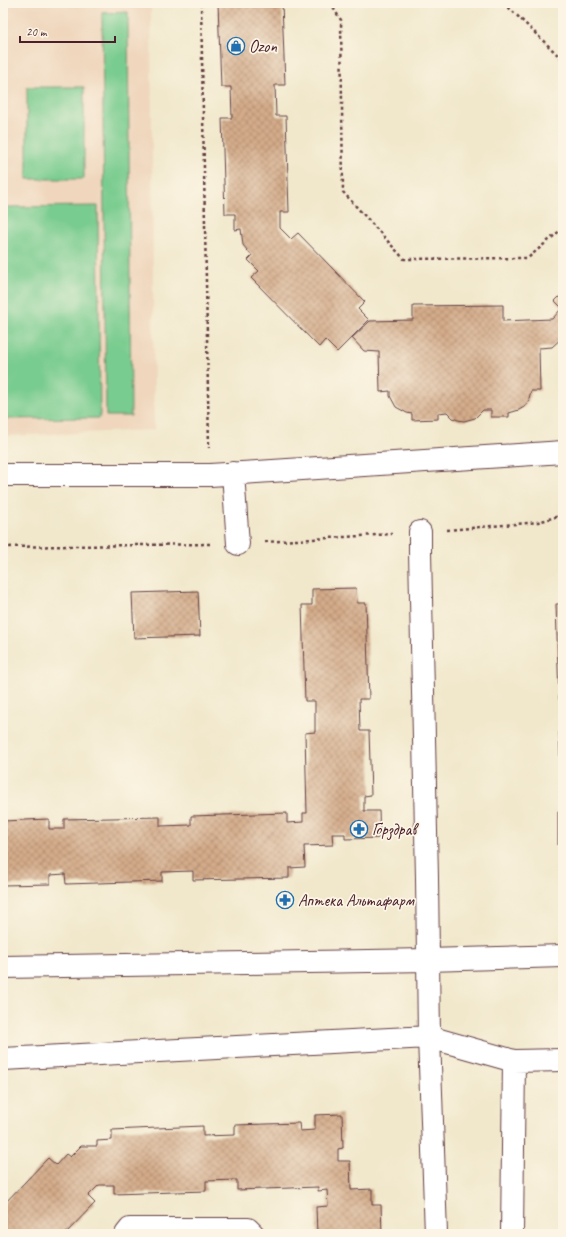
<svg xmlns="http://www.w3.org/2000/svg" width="566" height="1237" font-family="Caveat,sans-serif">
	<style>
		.built { fill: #efd6bc }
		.garden { fill: #79cc8f; stroke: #62765d }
		.building { fill: url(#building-cross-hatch) }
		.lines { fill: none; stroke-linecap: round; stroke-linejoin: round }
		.minor-casing { stroke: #633d43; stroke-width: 24 }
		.path { stroke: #633d43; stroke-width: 2.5; stroke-dasharray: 3 3; stroke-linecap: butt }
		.minor { stroke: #fff; stroke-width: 22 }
		.labels { text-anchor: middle; stroke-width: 3.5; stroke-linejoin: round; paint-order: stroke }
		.poi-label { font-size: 17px; fill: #4a1f2b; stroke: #fcf5e5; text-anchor: start }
	</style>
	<defs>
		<pattern id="building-cross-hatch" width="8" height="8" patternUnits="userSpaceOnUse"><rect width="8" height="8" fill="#d4ac8a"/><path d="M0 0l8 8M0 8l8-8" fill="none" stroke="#ae8b71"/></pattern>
	</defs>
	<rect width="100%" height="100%" fill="#fcf5e5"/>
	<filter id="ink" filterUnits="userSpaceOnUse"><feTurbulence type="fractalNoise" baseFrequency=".025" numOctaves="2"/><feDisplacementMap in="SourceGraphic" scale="8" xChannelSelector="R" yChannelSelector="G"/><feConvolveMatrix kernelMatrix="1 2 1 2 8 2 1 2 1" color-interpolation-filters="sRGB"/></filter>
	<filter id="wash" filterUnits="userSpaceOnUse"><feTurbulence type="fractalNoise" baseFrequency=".012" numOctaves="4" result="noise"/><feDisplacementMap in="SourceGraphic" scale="16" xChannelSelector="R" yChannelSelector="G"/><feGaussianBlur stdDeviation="0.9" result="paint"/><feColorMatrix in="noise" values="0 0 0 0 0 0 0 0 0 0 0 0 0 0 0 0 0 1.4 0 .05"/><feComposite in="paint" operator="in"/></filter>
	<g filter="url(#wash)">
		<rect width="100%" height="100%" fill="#f1e8cc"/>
		<!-- built -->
		<path class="built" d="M3,3h148l3,427 -151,6z"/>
		<!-- garden -->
		<path class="garden" d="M128,12l3,404h-25l-4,-403z
			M27,87h57v92h-57z
			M98,206l2,212 -97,1v-212z"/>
		<g id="blocks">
			<!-- building -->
			<path class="building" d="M218,3h64l3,82h-10l1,31h10l3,96h-9v16l11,11 7,-6 67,69 -7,7 11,11 -32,32 -12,-12 -6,7 -68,-69 8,-7 -11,-11 4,-4 -9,-11 -2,-16 -6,1v-16h-10l-3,-96h10l-1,-31h-10z
				M563,293v44l-11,10 -13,1 1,43h-9l-3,11 -4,5 -5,3 -10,3v4h-18v-7h-8l-8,8 -11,3 -6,-1 -5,-2 -6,-6 -9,1v6l-26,1v-6l-5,-1 -11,-6 -6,-11v-5l-10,1 -1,-40 -15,-1 -12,-13 18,-17 43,-1v-14l90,-1v16l49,-2 10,-11 -7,-7z
				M356,588l1,15h9l3,96h-10l1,32h9l2,64 -7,1v15h15l1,27 -35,1v-5h-13l1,11 -29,1 1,21 -16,1v10l-96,2v-9l-31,1v9l-96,3 -1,-10 -15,1v9l-47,1v-64l46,-2v10h15v-10l96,-2v9l31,-1v-9l96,-3v10l16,-1v-9h4l-2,-80 10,-1v-31h-10l-3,-96h10v-16z
				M198,591l2,45 -66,2 -2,-45z
				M556,604h7v96h-4z
				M559,732h4v69h-1z
				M558,812h5v33h-5z
				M342,1114l1,34 -5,1v12h12l1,29 21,-1v16h9l1,29h-65l-1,-27 12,-1 -1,-16 -9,1v-4l-81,3v-10l-31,1v10l-92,3v-9h-15l-11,11 7,7 -30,31h-62v-29l45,-47 8,7 10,-11 4,3 11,-11h16v-5l15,-1v-10l91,-4v10l32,-1v-10l64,-2 1,8 15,-1v-15z"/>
		</g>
	</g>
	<g filter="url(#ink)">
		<use href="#blocks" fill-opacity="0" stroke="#633d43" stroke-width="1"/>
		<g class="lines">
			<defs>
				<path id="minor" d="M233,473l5,71
					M3,475h207l353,-23
					M420,532v20l7,326 2,159 7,197
					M3,967l425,-7 135,-4
					M3,1059l426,-22 85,24 49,-1
					M126,1234l4,-5h118l5,5
					M512,1234l2,-173"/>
			</defs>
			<!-- minor casing -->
			<use href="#minor" class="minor-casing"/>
			<!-- path -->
			<path class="path" d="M201,3l8,445
				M330,3l11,17 2,172 61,67 124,-1 35,-30
				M504,3l59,57
				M447,530l91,-8 25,-7
				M265,542l127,-8
				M3,547l207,-3"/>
			<!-- minor -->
			<use href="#minor" class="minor"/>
		</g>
	</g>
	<!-- icons -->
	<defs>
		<symbol id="shop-ring" viewBox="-11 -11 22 22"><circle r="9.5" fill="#fcf5e5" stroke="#1f6fb2" stroke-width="1.5"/><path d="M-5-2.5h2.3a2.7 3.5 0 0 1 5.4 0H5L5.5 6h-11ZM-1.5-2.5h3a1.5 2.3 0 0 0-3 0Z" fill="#1f6fb2"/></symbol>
		<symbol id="pharmacy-ring" viewBox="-11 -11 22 22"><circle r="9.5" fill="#fcf5e5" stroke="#1f6fb2" stroke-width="1.5"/><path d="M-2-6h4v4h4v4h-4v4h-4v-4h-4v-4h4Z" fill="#1f6fb2"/></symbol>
	</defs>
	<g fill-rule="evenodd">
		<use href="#shop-ring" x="226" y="36" width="20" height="20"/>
		<use href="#pharmacy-ring" x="349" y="819" width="20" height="20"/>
		<use href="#pharmacy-ring" x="275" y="890" width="20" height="20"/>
	</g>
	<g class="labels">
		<!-- poi labels -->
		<g class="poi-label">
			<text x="249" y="52">Ozon</text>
			<text x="372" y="835">Горздрав</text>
			<text x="298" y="906">Аптека Альтафарм</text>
		</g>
	</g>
	<!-- margin -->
	<rect width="566" height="1237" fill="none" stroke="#fcf5e5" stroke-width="16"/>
	<!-- scale -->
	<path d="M20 36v6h95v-6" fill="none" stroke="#4a1f2b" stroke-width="2"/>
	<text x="26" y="36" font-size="12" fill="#4a1f2b" stroke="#fcf5e5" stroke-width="3" paint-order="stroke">20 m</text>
</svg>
